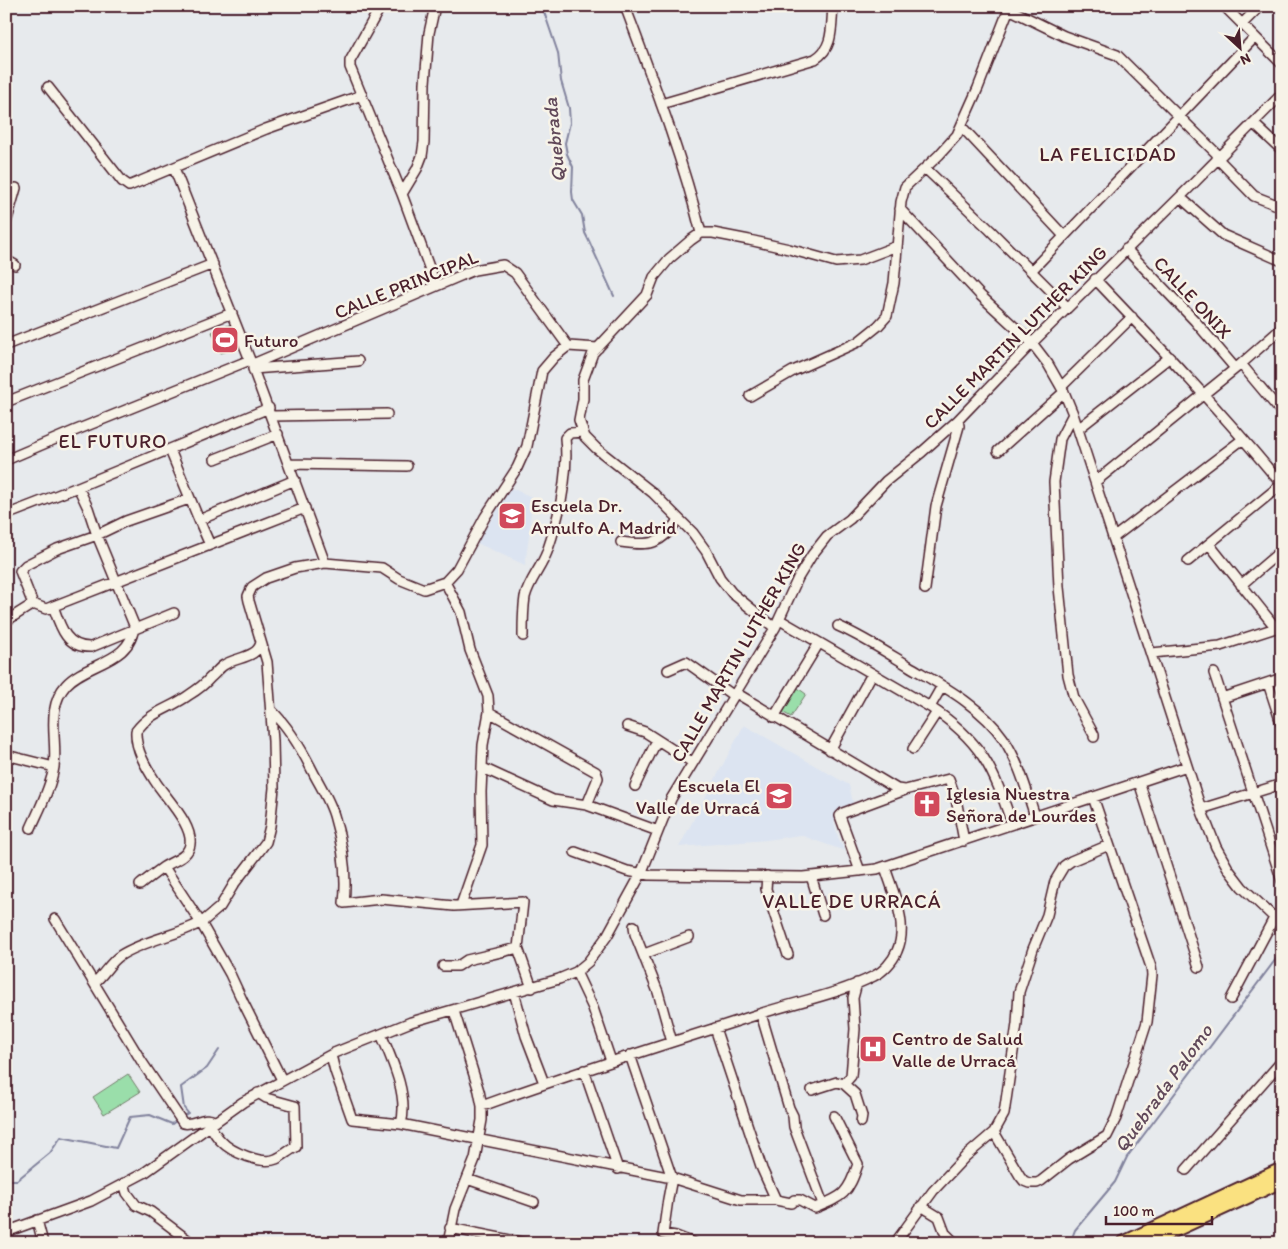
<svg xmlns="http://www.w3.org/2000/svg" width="1288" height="1249" font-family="Itim,sans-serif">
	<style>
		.built { fill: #dce4f1 }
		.green { fill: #9adeaa; stroke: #727e6a }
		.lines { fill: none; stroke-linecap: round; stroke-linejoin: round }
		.stream { stroke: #82839d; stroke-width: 2 }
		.minor-casing { stroke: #4a1f2b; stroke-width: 12 }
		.highway-casing { stroke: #4a1f2b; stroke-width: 16 }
		.minor { stroke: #f7f3e8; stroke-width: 9 }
		.highway { stroke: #fae180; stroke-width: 12 }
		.labels { text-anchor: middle; stroke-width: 5; stroke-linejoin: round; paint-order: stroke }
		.street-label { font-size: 19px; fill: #4a1f2b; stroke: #f7f3e8 }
		.poi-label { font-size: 19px; fill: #4a1f2b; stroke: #f7f3e8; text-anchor: start }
		.water-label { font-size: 20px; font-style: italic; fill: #61495a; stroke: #f7f3e8 }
		.neighbourhood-label { font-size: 20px; letter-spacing: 1px; fill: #4a1f2b; stroke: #f7f3e8 }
	</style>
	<rect width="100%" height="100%" fill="#e7eaed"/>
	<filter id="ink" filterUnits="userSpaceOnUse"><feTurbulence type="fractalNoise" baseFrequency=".02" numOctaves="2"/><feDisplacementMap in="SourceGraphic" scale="10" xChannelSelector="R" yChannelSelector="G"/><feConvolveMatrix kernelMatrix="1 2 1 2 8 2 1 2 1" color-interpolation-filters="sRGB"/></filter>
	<g filter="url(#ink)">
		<!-- built -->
		<path class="built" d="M511,488l21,9 -3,38 -4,30 -48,-22z
			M744,725l105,60 5,22 -18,9 -2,6 4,15 7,14 -45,-16 -33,5 -88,7z"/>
		<!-- green -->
		<path class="green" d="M229,325l8,23 -16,5 -9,-21z
			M795,686l11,8 -15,23 -12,-7z
			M128,1074l12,18 -36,22 -11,-17z"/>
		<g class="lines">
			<!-- stream -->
			<path class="stream" d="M542,6l16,47 3,28 8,27 1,15 -5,20 2,11 6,13 -1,25 1,8 9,15 3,18 4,8 25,55
				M183,1116l5,-3 -4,-5 -3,-21 26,-19 12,-18
				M6,1180h11l33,-27 11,-16 55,11 14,-31 20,-2 22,9 5,-4
				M1070,1243l5,-13 40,-48 12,-25 155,-206"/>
			<defs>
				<path id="minor" d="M625,6c28,75 57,150 76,227
					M1224,6l58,58
					M1009,9l55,27 53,19 102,101
					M378,11l-28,50v6l52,127 34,92
					M1242,24l18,-18
					M48,87l74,94 7,5 137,-57 96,-34
					M661,104l154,-45c19,-11 16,-33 18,-53
					M1253,123l29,27
					M961,126l103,110
					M1217,158l37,38 28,11
					M174,168l76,192 3,4v5l72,194
					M925,168l65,62 77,77
					M402,194l15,-25 5,-13 2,-14 1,-59 4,-50 6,-27
					M1180,197l43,38 59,26
					M900,209l81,87 51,47 16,21 16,28 9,22 128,395 15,38 13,23 13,17 40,38
					M6,223l10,-35
					M1126,249l69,72 40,47
					M6,260l9,5
					M1031,271l224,-234
					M1095,279c64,67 128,134 187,206
					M6,345l207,-81
					M253,364l221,-94 29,-5 12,8 53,73
					M1241,364l41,49
					M253,369l105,-8
					M1061,387l71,-70
					M750,396l43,-25 65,-29 20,-16 9,-10 7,-33 7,-81 4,-15 34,-32 18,-20 21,-47 32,-82
					M6,402l226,-89
					M1073,414l-13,25 -6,43 5,105 9,88 6,23 20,37v2
					M272,416l115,-2
					M1078,429l92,-72
					M170,450l29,70
					M998,451l66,-59
					M215,459l63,-25
					M6,460l68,-29 176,-71
					M289,464l118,2
					M1095,482l146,-118 41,-36
					M189,499l-63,22 -29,14 -40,14 -31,16 -6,6 13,33 13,5 259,-101
					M6,515l72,-28 191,-79
					M1113,538l130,-99
					M621,542c29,4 40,3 58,-23
					M1209,544l67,84
					M210,545l-11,-25 96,-40
					M1188,561l94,-77
					M445,582l16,30 9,38 18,46 1,16 -6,33 -2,47 1,53 -21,60
					M1241,585l41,-35
					M925,589l11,-83 23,-80 -1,-6
					M53,606c7,20 13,42 38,41l83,-34
					M780,620l150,87c51,33 63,61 82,117
					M6,621l27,-17
					M838,626c25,11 48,26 71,40 32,19 72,40 94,72 16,24 23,51 32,78
					M775,628l-43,-35 -12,-15 -14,-27 -13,-18 -40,-40 -57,-45 -11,-11 -6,-17 4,-21v-19l10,-27 54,-58 7,-18 15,-18 22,-19 10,-7h12l36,7 40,9 47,13 24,-2 37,-14
					M523,636c0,-12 0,-26 2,-39 4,-16 16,-29 22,-45 12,-35 22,-77 18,-114l5,-5 13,-1
					M1152,653l68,-7 62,-20
					M668,670l18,-8 48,34
					M1214,673l68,208
					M1268,683l14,43
					M736,693l161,96 7,1
					M1222,698l60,-20
					M930,707l12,-21
					M271,710c18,17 30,38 41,60 8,16 19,32 23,49 8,27 12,56 9,84l37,-4 73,7 69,-4 -5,46 14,40
					M489,712l107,60 2,6 -11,27
					M774,717l45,-74
					M627,726l18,6 47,30
					M913,749l24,-37
					M830,750l42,-76
					M6,755l48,12
					M483,768l70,32 34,5 71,26
					M1139,782l60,185
					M635,786l22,-46
					M1201,809l81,-25
					M31,828c8,-18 20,-41 23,-61 4,-27 -9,-58 12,-82 21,-23 66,-22 68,-60l-37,-90 -9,-27 -10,-21
					M575,852l52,19 23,4 153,2 74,-8 310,-103
					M164,867l37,56 29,51 13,28 39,78
					M860,871l-20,-55 3,-3 62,-23 44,-11 7,20 8,42
					M767,876l-1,13 22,66
					M811,876l12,39
					M140,885c7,-6 14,-11 22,-17 8,-6 23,-9 27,-20 8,-20 -25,-52 -34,-67 -9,-14 -20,-32 -19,-50 15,-20 34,-22 53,-36 8,-5 15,-10 21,-17 5,-4 9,-10 14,-13 12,-8 34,-7 37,-23
					M55,919l87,143 41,61c11,3 21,-8 31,-2
					M201,923l19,-16 14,-23 23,-30 9,-12 4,-16 4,-38 -1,-47 -6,-79 -18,-61 -1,-5 4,-9 14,-9 29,-10 30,-5 57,5 17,11 25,10 21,-7 12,-13 28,-52 32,-49 10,-22 15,-75 12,-14 14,-11 30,2
					M634,926l1,8 23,58 14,50
					M644,954l45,-17
					M443,966h15l9,-6 51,-12
					M576,972l17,36 18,53
					M94,983c10,-8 16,-21 27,-28 24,-15 54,-19 79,-32
					M514,992l12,44 18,47
					M1231,999l43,-81 8,-7
					M761,1014l28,94 4,8 1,11 29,77
					M715,1028l47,141 14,31
					M381,1034c11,26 28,62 20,90
					M331,1055l4,16 17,48 49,5 271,54 69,22h35l15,3 3,-3h6l15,8c29,-12 33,-14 43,-44l-24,-48
					M630,1055l42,123 -4,21 -5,35 13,2 18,7
					M584,1070l34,99
					M844,1084l11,10 7,22 -1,6
					M812,1090l25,-8 7,2 7,-8 4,-47 -2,-31 4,-15
					M482,1106c90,-33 182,-61 274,-91 39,-13 81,-20 118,-39 9,-4 19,-15 23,-25 12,-27 -4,-58 -12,-84
					M210,1125c3,6 7,12 11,16 10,11 41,24 55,18 7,-3 13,-9 20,-12l-1,-41 -29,-8 -8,-5
					M994,1132l26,44 4,5 5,2h8l4,-2 28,-22 38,-23 9,-18 31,-96 5,-47 -1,-8 -58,-170
					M1186,1170l96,-109
					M467,1179l67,23
					M124,1183l3,10 9,12 15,7 41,31
					M921,1206l18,11 6,16 10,10
					M37,1220l6,23
					M450,1228l75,15
					M6,1232l85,-31 53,-28 99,-71 91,-49 77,-31 148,-43 17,-7 12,-10 19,-26 34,-62 30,-75 104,-171 23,-50 14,-23 15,-19 23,-17 36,-38 36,-29 36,-32 74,-77 148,-146 102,-103
					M448,1243l7,-34 20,-50 7,-39v-14l-3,-15 -25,-80
					M895,1243l38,-52 33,-35 28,-24 10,-18 13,-90 2,-32 14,-43 14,-34 8,-34 9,-15 7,-5 38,-16"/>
				<path id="highway" d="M1123,1243l159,-74
					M1147,1243l135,-62"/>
			</defs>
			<!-- minor casing -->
			<use href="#minor" class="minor-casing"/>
			<!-- highway casing -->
			<use href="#highway" class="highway-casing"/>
			<!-- minor -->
			<use href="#minor" class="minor"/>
			<!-- highway -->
			<use href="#highway" class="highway"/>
		</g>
	</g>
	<!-- icons -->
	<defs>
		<symbol id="stadium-square" viewBox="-11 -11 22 22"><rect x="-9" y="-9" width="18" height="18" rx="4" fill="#d1495b" stroke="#f7f3e8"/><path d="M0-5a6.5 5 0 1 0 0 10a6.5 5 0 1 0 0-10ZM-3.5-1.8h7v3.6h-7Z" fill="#fff"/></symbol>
		<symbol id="school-square" viewBox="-11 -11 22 22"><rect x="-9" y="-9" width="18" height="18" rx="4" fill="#d1495b" stroke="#f7f3e8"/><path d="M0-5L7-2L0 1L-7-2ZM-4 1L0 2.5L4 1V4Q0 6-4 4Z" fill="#fff"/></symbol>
		<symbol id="church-square" viewBox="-11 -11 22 22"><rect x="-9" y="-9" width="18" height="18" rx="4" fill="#d1495b" stroke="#f7f3e8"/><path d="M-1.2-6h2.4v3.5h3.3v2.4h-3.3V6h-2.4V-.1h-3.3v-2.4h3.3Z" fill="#fff"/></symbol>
		<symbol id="hospital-square" viewBox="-11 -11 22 22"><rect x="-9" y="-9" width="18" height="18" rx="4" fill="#d1495b" stroke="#f7f3e8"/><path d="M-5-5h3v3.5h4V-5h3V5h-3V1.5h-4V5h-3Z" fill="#fff"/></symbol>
	</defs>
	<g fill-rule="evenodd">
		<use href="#stadium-square" x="209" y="324" width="32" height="32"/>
		<use href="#school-square" x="496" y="500" width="32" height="32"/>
		<use href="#school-square" x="763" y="780" width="32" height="32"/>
		<use href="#church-square" x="911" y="788" width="32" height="32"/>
		<use href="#hospital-square" x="857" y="1033" width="32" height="32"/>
	</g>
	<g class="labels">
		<!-- street labels -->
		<g class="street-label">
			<text transform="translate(406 284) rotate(-22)" y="7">CALLE PRINCIPAL</text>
			<text transform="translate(1193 297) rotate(47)" y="7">CALLE ONIX</text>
			<text transform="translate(1015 337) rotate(-45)" y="7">CALLE MARTIN LUTHER KING</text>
			<text transform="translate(738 652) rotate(-60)" y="7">CALLE MARTIN LUTHER KING</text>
		</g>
		<!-- poi labels -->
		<g class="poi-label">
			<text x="244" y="347">Futuro</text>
			<text x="531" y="512">Escuela Dr.<tspan x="531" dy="22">Arnulfo A. Madrid</tspan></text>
			<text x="760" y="792" text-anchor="end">Escuela El<tspan x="760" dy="22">Valle de Urracá</tspan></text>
			<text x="946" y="800">Iglesia Nuestra<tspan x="946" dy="22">Señora de Lourdes</tspan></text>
			<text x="892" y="1045">Centro de Salud<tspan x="892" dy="22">Valle de Urracá</tspan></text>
		</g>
		<!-- water labels -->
		<g class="water-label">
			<text transform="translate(554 140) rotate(-96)" y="7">Quebrada</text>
			<text transform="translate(1163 1088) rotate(-54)" y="7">Quebrada Palomo</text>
		</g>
		<!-- neighbourhood labels -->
		<g class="neighbourhood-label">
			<text x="1108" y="161">LA FELICIDAD</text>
			<text x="113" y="448">EL FUTURO</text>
			<text x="852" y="908">VALLE DE URRACÁ</text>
		</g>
	</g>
	<!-- margin -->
	<rect width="1288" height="1249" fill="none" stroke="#f7f3e8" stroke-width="25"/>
	<rect x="12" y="12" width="1263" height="1224" fill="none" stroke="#4a1f2b" stroke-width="2" filter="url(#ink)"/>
	<!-- north arrow -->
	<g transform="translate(1240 48) rotate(154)" stroke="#f7f3e8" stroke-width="4" paint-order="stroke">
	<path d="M0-4L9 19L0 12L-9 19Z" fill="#4a1f2b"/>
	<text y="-8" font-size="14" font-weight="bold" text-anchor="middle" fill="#4a1f2b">N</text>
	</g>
	<!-- scale -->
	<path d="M1106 1216v8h106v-8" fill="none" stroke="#4a1f2b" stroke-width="2.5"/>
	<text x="1113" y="1216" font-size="15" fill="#4a1f2b" stroke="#f7f3e8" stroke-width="4" paint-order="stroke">100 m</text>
</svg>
